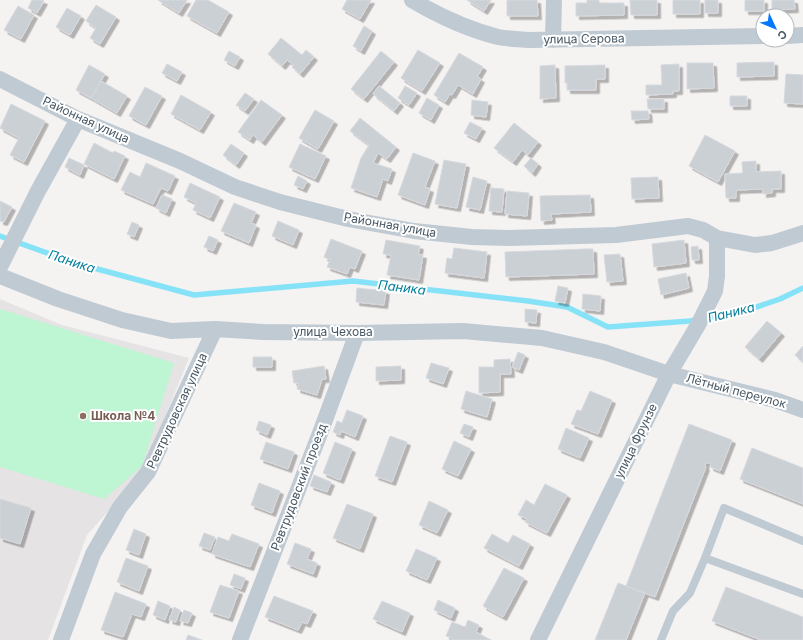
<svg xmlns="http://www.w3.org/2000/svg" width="803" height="640" font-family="Inter,sans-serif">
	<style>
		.education { fill: #e6e3e4 }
		.park { fill: #bef5d2 }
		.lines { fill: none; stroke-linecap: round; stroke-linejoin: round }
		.stream { stroke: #86e3f7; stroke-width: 5.5 }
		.building { fill: #cbd0d5; stroke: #d6d9de; filter: url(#shadow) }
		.service { stroke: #bfcad3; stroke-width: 8 }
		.minor { stroke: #bfcad3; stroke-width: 16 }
		.education-dot { fill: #8d6e63; stroke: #fff; stroke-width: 1.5 }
		.labels { text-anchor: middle; stroke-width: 4; stroke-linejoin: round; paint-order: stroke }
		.street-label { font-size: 12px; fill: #475763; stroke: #fff }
		.education-label { font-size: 12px; font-weight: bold; fill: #785e54; stroke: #fff; text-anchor: start }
		.water-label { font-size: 13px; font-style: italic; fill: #037f9b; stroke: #fff }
	</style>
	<defs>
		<filter id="shadow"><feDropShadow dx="3.5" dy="3.5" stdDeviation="0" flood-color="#0004"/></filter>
	</defs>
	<rect width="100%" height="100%" fill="#f5f2f2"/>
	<!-- education -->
	<path class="education" d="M0,299l62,26 127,33 -47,115 -55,62 -39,105h-48z"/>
	<!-- park -->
	<path class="park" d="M0,309l174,54 -32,103 -38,33 -104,-32z"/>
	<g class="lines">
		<!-- stream -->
		<path class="stream" d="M0,236l75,27 119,32 159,-14 175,20 39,6 41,20 82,-6 55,-10 35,-12 23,-11"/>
	</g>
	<!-- building -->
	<path class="building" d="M32,0h9l3,1 -7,12 -9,-5z
		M158,0h29l-8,13z
		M196,0h12l21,12 -12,21 -30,-17z
		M347,0h24l-11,19 -18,-10z
		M467,0h24l-7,11z
		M507,0h30l1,16h-31z
		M587,0h12v3h25v12l-48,1v-13h11z
		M630,0h27v15h-26z
		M673,0h27v14h-27z
		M705,0h13v13h-13z
		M745,0h19v11h-19z
		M772,0h22l1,9 -23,1z
		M96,5l20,12 -16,27 -10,-6 6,-10 -10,-7z
		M18,6l16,9 -13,24 -17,-9z
		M67,8l14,8 -11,19 -14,-8z
		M364,26l8,5 -11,20 -8,-5z
		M281,38l21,17 4,-5 8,7 -14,17 -8,-7 2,-2 -7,-5 -5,6 -14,-12z
		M418,50l22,13 -18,28 -21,-13z
		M229,51l11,6 -5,9 -11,-6z
		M381,51l13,11 -30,37 -13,-10z
		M459,53l24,14 -6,10 4,2 -8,15 -15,-9 -6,10 -2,-1 -5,8 -11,-7z
		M774,62v14l-37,1v-14z
		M687,63h26l1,25 -27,1z
		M167,64l15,8 -5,9 -15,-8z
		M679,64v27h-6v3l-27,1v-10h16l-1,-20z
		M89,65l16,9 -14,24 -15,-8z
		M555,65l1,33 -16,1v-33z
		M605,65v14h-9v11h-29v-7h-2v-17z
		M786,74l17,1v29l-19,-1z
		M101,81l26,15 -10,17 -26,-15z
		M379,86l21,17 -6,8 -21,-17z
		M405,86l12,7 -8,12 -11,-7z
		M145,87l17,9 -16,29 -17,-9z
		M245,93l9,6 -9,12 -9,-6z
		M181,95l30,17 -11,18 -29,-16z
		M730,96h17v10h-17z
		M427,98l12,7 -8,15 -12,-7z
		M647,99h17v10h-16z
		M261,100l21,15 -20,27 -9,-7 -3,5 -12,-8z
		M472,100l16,2 -2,15 -15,-2z
		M11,104l34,17 -21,41 -14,-7 9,-17 -19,-10z
		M315,110l19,11 -16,28 -19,-11z
		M631,111h17l1,8 -17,1z
		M360,118l36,29 -9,12 -9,-6 -5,10 19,6 -4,12 -5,-2 -6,18 -26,-9 10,-30 8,-13 -19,-14z
		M470,122l12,6 -6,11 -12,-6z
		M514,123l24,19 -10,13 -6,-5 -9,12 -19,-14z
		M705,135l30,16 -17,31 -29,-16z
		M94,143l19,10 1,-2 11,5 -11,23 -30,-15z
		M231,144l13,9 -8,12 -13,-10z
		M300,144l26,12 -11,23 -26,-12z
		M413,153l22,8 -10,26 5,2 -5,16 -27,-10z
		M69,158l15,7 -4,10 -15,-8z
		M531,158l7,6 -6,9 -8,-7z
		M444,160l22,4 -9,44 -22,-4z
		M756,161v11l25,-1v18h-9v4l-9,1v-5l-27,1v8h-10l-1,-24 18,-1 -1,-11z
		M146,163l29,13 -7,15 -7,-3 -8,16 -32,-14 9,-18 10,5z
		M298,176l9,5 -4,8 -9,-4z
		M473,177l14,4 -7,29 -14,-3z
		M658,177l1,21 -27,1 -1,-21z
		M190,183l30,14 -10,21 -17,-8 3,-7 -12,-6z
		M491,188l13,1 -2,23 -13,-1z
		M507,191l22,2 -2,23 -22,-2z
		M162,195l10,4 -6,14 -10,-5z
		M590,195l1,17 -40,2 1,6 -11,1 -1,-25z
		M0,201l12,6 -8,15 -4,-1z
		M234,203l22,9 -5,11 5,2 -7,18 -28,-12z
		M278,221l21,9 -6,15 -21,-9z
		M132,222l7,3 -5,12 -7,-3z
		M209,236l9,4 -5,11 -9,-4z
		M331,239l31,12 -7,18 -5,-2 -3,7 -20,-7 3,-7 -6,-3z
		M386,240l34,6 -2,8 5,1 -4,25 -32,-5 4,-20 -8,-1z
		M684,240l2,23 -32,4 -2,-23z
		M698,246l1,14h-7l-1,-13z
		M454,248l33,4 -3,26 -39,-5 2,-15 5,1z
		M586,249h7l1,25 -88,3 -1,-25z
		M620,254l3,27 -16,1 -3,-27z
		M686,273l3,15 -28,7 -3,-16z
		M558,286l10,2 -3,15 -10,-2z
		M357,288l29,3 -2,14 -28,-3z
		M583,294l18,2 -1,15 -18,-2z
		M525,309l12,1 -1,13 -11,-1z
		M767,321l14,12 -22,26 -14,-12z
		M803,346v16l-8,-7z
		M518,352l7,3 -6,15 -7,-3z
		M253,357h19v10h-19z
		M510,359l1,15h-11v18l-21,1v-26h15v-7z
		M431,363l18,5 -6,16 -17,-6z
		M324,366l2,13h-4l-5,16 -20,-6 2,-6h-5l-2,-12z
		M401,366v14l-25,1v-14z
		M466,391l26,8 -5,18 -26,-8z
		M590,391l22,9 -14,34 -27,-10 6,-14 4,1z
		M347,410l16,6 -8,21 -14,-6 -1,4 -7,-3 4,-11 5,2z
		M259,421l12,4 -4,10 -11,-5z
		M464,424l9,3 -4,10 -9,-4z
		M689,424l43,16 -12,31 -10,-4 1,-3 -5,-2 -1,4 1,1 -51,130 -29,-11z
		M566,428l23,10 -9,20 -22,-9z
		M390,436l17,6 -15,40 -17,-6z
		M454,441l17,8 -13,27 -16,-7z
		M266,442l28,10 -6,17 -28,-10z
		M335,442l17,7 -12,31 -17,-7z
		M752,448l51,20v36l-63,-25z
		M314,475l17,7 -4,10 -17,-6z
		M259,483l21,8 -8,22 -21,-8z
		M545,484l22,11 -20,38 -22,-11 2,-3 -9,-4 8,-15 8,5z
		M0,499l31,9 -11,36 -20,-6z
		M429,501l19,9 -11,23 -18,-8z
		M347,504l26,10 -13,35 -27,-11z
		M134,529l12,5 -7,21 -13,-5z
		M204,533l11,4 -5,13 -11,-4z
		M232,534l27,10 -9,23 -38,-13 6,-17 11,4z
		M492,534l16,9 5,-8 17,9 -11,22 -35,-18z
		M295,543l16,6 -4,10 10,4 -4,11 -26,-10z
		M416,549l21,9 -10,22 -21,-9z
		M126,558l22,8 -9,25 -22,-9z
		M504,568l20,10 -21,39 -20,-11z
		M234,574l11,4 -4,11 -11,-4z
		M618,583l27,10 -19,47h-31z
		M220,585l19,6 -10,27 -19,-6z
		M726,587l77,30v23h-42l-49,-19z
		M115,592l31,12 -5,13 -9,-3 -9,23 -22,-7z
		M274,596l39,15 -6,13 -5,-2 -4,8 -33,-13z
		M438,600l17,8 -4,10 -17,-8z
		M158,601l12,5 -5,14 -12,-5z
		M382,601l28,12 -8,19 -29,-13z
		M174,607l6,3 -4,12 -7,-2z
		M184,610l8,3 -4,10 -8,-2z
		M468,620l11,5 -3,7 15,8h-40l1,-2 -6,-2 6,-14 13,5z
		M188,635l14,5h-16z"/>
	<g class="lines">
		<!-- service -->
		<path class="service" d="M705,558l19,-50 79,33
			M661,640l12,-29 17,-18 15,-35 98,36"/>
		<!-- minor -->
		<path class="minor" d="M412,0c27,16 55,29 86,37 10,2 21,2 31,3l234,-4
			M787,36l16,-1
			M553,40l1,-40
			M0,79l78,40 102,42 55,26 45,15 68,17 66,12 58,6 37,1 107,-3 72,-9 15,4 14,8 38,7 17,-2 31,-10
			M0,267l38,-76 40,-72
			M0,276l58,23 64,21 49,11 44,-2 48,3 94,1 106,-2 79,7 62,14 65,22 106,26 28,10
			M61,640l32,-86 27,-47 28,-35 67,-143
			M240,640l82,-212 35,-95
			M538,640l131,-266 29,-49 17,-34 2,-15v-38"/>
	</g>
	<!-- markers -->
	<circle class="education-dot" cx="83" cy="416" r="4"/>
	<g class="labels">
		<!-- street labels -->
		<g class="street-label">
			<text transform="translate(584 39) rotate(-1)" y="4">улица Серова</text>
			<text transform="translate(86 120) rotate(25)" y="4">Районная улица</text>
			<text transform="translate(390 225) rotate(10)" y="4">Районная улица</text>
			<text x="333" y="336">улица Чехова</text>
			<text transform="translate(736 391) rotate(15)" y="4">Лётный переулок</text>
			<text transform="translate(177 411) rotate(-65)" y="4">Ревтрудовская улица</text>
			<text transform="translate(636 441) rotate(-64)" y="4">улица Фрунзе</text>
			<text transform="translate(299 487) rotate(-69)" y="4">Ревтрудовский проезд</text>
		</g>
		<!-- education labels -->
		<g class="education-label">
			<text x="91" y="420">Школа №4</text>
		</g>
		<!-- water labels -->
		<g class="water-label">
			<text transform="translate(72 261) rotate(18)" y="5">Паника</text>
			<text transform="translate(402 287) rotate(7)" y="5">Паника</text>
			<text transform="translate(731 312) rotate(-14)" y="5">Паника</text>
		</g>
	</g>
	<!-- north arrow -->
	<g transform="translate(775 28) rotate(134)"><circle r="19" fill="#ffffff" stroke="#b5bcc1"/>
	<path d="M0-3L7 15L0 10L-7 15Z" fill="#0578fc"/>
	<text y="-6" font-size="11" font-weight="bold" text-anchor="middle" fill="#475763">С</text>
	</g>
</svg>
